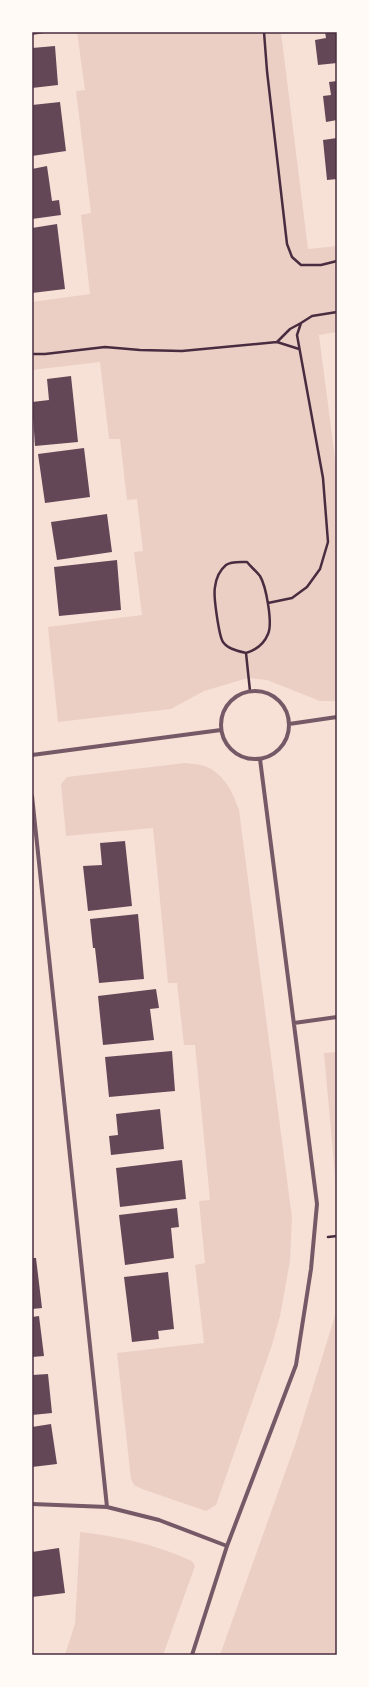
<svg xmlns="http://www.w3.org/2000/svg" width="369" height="1687" font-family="Arial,sans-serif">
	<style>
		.green { fill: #ebcfc5 }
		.building { fill: #644757 }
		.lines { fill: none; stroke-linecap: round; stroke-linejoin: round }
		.path { stroke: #4a2c40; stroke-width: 2.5 }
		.minor { stroke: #755966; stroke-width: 4 }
		.neatline { fill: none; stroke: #4a2c40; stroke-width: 1.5 }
	</style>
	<rect width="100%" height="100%" fill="#f7e1d7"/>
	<!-- green -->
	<path class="green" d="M77,32h204l27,217 29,-3v86l-18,3 18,139v227h-17l-53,-21 -19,-2 -44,13 -33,18 -113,13 -10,-95 94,-12 -8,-63 9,-1 -6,-52 -10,1 -7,-61h-11l-9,-77 -68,8v-68l58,-8 -9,-79 10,-2 -15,-122 9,-1z
		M185,763c7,1 16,1 22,4 18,8 26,26 32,43l53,408 -2,43 -10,55 -8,29 -56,160 -10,6 -64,-22 -8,-4 -3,-6 -14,-126 87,-10 -9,-78 10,-2 -6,-62 11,-1 -15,-155h-11l-7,-62h-9l-15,-155 -87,8 -5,-52 6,-7z
		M337,1052v146l-13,-145z
		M337,1309v346h-117l76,-213z
		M80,1532c38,4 77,13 112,29l3,5 -32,89h-98l10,-31z"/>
	<!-- building -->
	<path class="building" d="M32,32h13v1l-13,2z
		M325,32h12v31l-19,2 -3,-25 11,-2z
		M55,46l3,39 -26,3v-40z
		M337,81v39l-11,2 -3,-26 8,-1 -2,-13z
		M60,102l6,49 -34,5v-51z
		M337,138v41l-10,1 -4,-40z
		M47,166l5,35 7,-1 2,15 -29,4v-50z
		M57,224l8,65 -33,4v-65z
		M71,376l7,66 -43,4 -3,-44 17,-2 -2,-21z
		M84,448l6,49 -45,6 -7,-49z
		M107,514l5,38 -55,8 -6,-38z
		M117,560l4,50 -62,6 -5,-49z
		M125,841l7,65 -44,5 -5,-45 19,-1 -2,-22z
		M138,914l6,65 -45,4 -4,-35h-2l-3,-29z
		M156,989l3,19 -9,1 4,31 -51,5 -5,-49z
		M172,1051l3,40 -66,6 -4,-40z
		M160,1109l4,40 -53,6 -2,-19 9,-1 -2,-21z
		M182,1160l4,39 -66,8 -4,-39z
		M177,1208l2,19 -8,1 3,30 -49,7 -6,-50z
		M32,1258h4l6,50 -10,1z
		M168,1272l6,57 -16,2 1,8 -27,3 -8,-65z
		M39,1316l5,40 -12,1v-40z
		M48,1374l4,39 -20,2v-40z
		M51,1424l6,40 -25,3v-40z
		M59,1548l6,45 -33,4v-45z"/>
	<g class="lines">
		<!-- path -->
		<path class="path" d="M264,32l3,39 20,173 5,13 9,8h20l16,-4
			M277,342l13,-13 11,-6
			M32,354h13l60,-7 35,3 42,1 95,-9 22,7
			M268,603l24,-5 15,-11 13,-18 8,-27 -5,-64 -26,-143 4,-12 11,-7 25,-4
			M246,653c10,-3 18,-9 22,-19 5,-11 -2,-48 -8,-58 -4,-5 -9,-9 -13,-14 -6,0 -16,-1 -21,3 -6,5 -10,14 -11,22 -2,8 4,49 8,55 5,7 15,9 23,11l4,38
			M328,1237l9,-1"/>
		<!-- minor -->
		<path class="minor" d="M221 725a34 34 0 1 1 68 0a34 34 0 1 1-68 0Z
			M289,724l48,-7
			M32,755l189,-25
			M32,796l75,711
			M294,1023l43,-6
			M32,1504l75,3 52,13 68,26
			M192,1655l35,-109 69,-181 15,-96 6,-65 -57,-445"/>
	</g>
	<!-- border -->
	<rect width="369" height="1687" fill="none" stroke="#fffaf5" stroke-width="66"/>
	<rect x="33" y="33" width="303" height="1621" class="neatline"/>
</svg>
